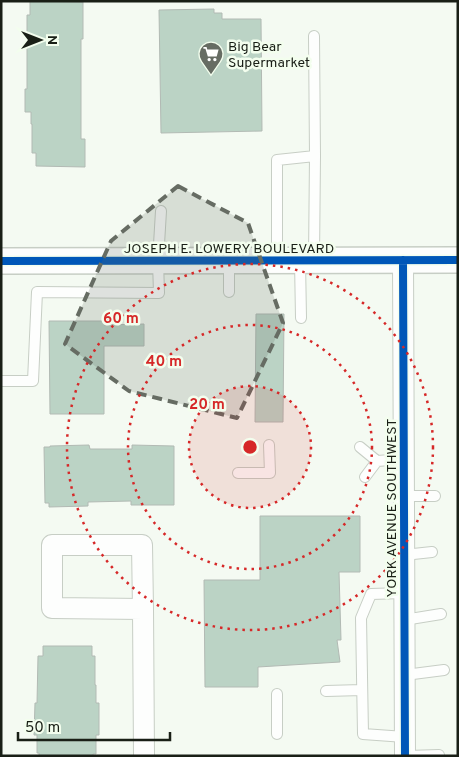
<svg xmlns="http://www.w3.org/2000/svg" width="459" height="757" font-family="Overpass,sans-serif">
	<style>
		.building { fill: #bbd3c5; stroke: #b2bab4 }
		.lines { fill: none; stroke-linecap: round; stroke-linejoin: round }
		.service-casing { stroke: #c7cec5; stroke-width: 12 }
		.minor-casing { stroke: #c7cec5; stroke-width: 22 }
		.tertiary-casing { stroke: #c7cec5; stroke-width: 28 }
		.service { stroke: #fdfefd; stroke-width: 10 }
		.minor { stroke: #fdfefd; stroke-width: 20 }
		.tertiary { stroke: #fdfefd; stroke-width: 25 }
		.cycleway-casing { stroke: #f3feee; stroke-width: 11 }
		.cycleway { stroke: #0057b8; stroke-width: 8 }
		.marked { fill: #666c63; fill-opacity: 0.2; stroke: #666c63; stroke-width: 4; stroke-dasharray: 10 6; stroke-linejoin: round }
		.ring { fill: none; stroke: #d62828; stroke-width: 2.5; stroke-dasharray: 2.5 5 }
		.labels { text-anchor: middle; stroke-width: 5; stroke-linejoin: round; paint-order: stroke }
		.poi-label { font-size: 14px; fill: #191f16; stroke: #f3feee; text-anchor: start }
		.street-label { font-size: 14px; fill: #191f16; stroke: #f3feee }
		.centre { fill: #d62828; stroke: #f3feee; stroke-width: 2.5 }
		.ring-label { font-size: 15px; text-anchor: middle; font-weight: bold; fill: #d62828; stroke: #f3feee; stroke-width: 5; stroke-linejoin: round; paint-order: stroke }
	</style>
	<rect width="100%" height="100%" fill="#f4faf2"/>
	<!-- building -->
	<path class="building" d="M30,1l53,1v37h-2v100h4v28l-49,-1v-13h-4v-29h-1v-12h-6v-23h2v-74h3z
		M214,9v4h8v6h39l1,112 -101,2 -2,-123z
		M256,314h28l-1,108h-28z
		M49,321h55v4l40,-1v22h-40v68h-54z
		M89,445l1,4h42v-4l42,1v59h-43v-4l-43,1v4l-39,1v-4h-4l-1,-56h6v-1z
		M260,516h100v56h-21l2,68h-4l3,22 -82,5v20h-53l-1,-107h56z
		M43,646h49v10h3v29h1v18h3v32h-3v19h-3v2h-54v-3h-2v-18h-3l1,-32h2l1,-47h5z"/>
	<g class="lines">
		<defs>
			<path id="service" d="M314,36l1,120 -1,104
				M229,261v31
				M277,261v-101l38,-4
				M300,261l1,57
				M1,381h32l4,-89 122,1 -1,-32 3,-50
				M360,447l17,14 27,-2
				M238,473h32l-1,-28
				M365,477l12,-16
				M404,496h31
				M404,555l28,-3
				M404,593l-33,1 -10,24 2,116 42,3
				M404,620l37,-6
				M405,675l39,-5
				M326,691l36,-1
				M277,734v-40
				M407,756l32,-1"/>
			<path id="minor" d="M403,260l2,496
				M52,545h90l1,64 -91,-1z
				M143,609l1,147"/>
			<path id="tertiary" d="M1,261l457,-1"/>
		</defs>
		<!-- service casing -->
		<use href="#service" class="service-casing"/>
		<!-- minor casing -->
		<use href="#minor" class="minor-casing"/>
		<!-- tertiary casing -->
		<use href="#tertiary" class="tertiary-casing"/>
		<!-- service -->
		<use href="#service" class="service"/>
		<!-- minor -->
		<use href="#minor" class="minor"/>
		<!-- tertiary -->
		<use href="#tertiary" class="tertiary"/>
		<defs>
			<path id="cycleway" d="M403,260l2,496
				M1,261l457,-1"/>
		</defs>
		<!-- cycleway casing -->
		<use href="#cycleway" class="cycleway-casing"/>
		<!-- cycleway -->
		<use href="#cycleway" class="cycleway"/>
	</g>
	<!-- marked area -->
	<path class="marked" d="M178,186l70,37 35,100 -46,95 -108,-27 -64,-47 46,-103z"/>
	<!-- distance rings -->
	<circle cx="250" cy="447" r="61" fill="#d62828" fill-opacity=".12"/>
	<g class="ring">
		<circle cx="250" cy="447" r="61"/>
		<circle cx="250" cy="447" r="122"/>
		<circle cx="250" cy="447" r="183"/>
	</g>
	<!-- icons -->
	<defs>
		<symbol id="supermarket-pin" viewBox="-11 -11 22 30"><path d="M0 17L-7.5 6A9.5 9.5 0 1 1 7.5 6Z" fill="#666c63" stroke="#f3feee"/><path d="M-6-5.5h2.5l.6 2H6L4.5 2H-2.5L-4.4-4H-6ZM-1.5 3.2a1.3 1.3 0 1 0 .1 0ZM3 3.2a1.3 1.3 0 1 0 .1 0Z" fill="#fff"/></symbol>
	</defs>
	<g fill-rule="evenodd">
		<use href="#supermarket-pin" x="197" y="40" width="28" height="38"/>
	</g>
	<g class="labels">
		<!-- poi labels -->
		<g class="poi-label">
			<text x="228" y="51">Big Bear<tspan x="228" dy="16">Supermarket</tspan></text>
		</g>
		<!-- street labels -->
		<g class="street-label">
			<text x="229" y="253">JOSEPH E. LOWERY BOULEVARD</text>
			<text transform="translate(391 508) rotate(-90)" y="5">YORK AVENUE SOUTHWEST</text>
		</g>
	</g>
	<circle cx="250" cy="447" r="8" class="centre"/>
	<g class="ring-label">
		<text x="121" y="323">60 m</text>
		<text x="164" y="366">40 m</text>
		<text x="207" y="409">20 m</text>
	</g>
	<!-- border -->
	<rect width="459" height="757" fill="none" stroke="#191f16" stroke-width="5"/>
	<!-- north arrow -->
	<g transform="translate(40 40) rotate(90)" stroke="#f3feee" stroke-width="4" paint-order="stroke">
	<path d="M0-4L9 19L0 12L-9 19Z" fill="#191f16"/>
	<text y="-8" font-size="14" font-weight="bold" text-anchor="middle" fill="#191f16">N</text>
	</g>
	<!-- scale -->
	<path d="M18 732v8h152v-8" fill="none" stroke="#191f16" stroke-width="2.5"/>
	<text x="25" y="732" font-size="15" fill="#191f16" stroke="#f3feee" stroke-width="4" paint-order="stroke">50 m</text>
</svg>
